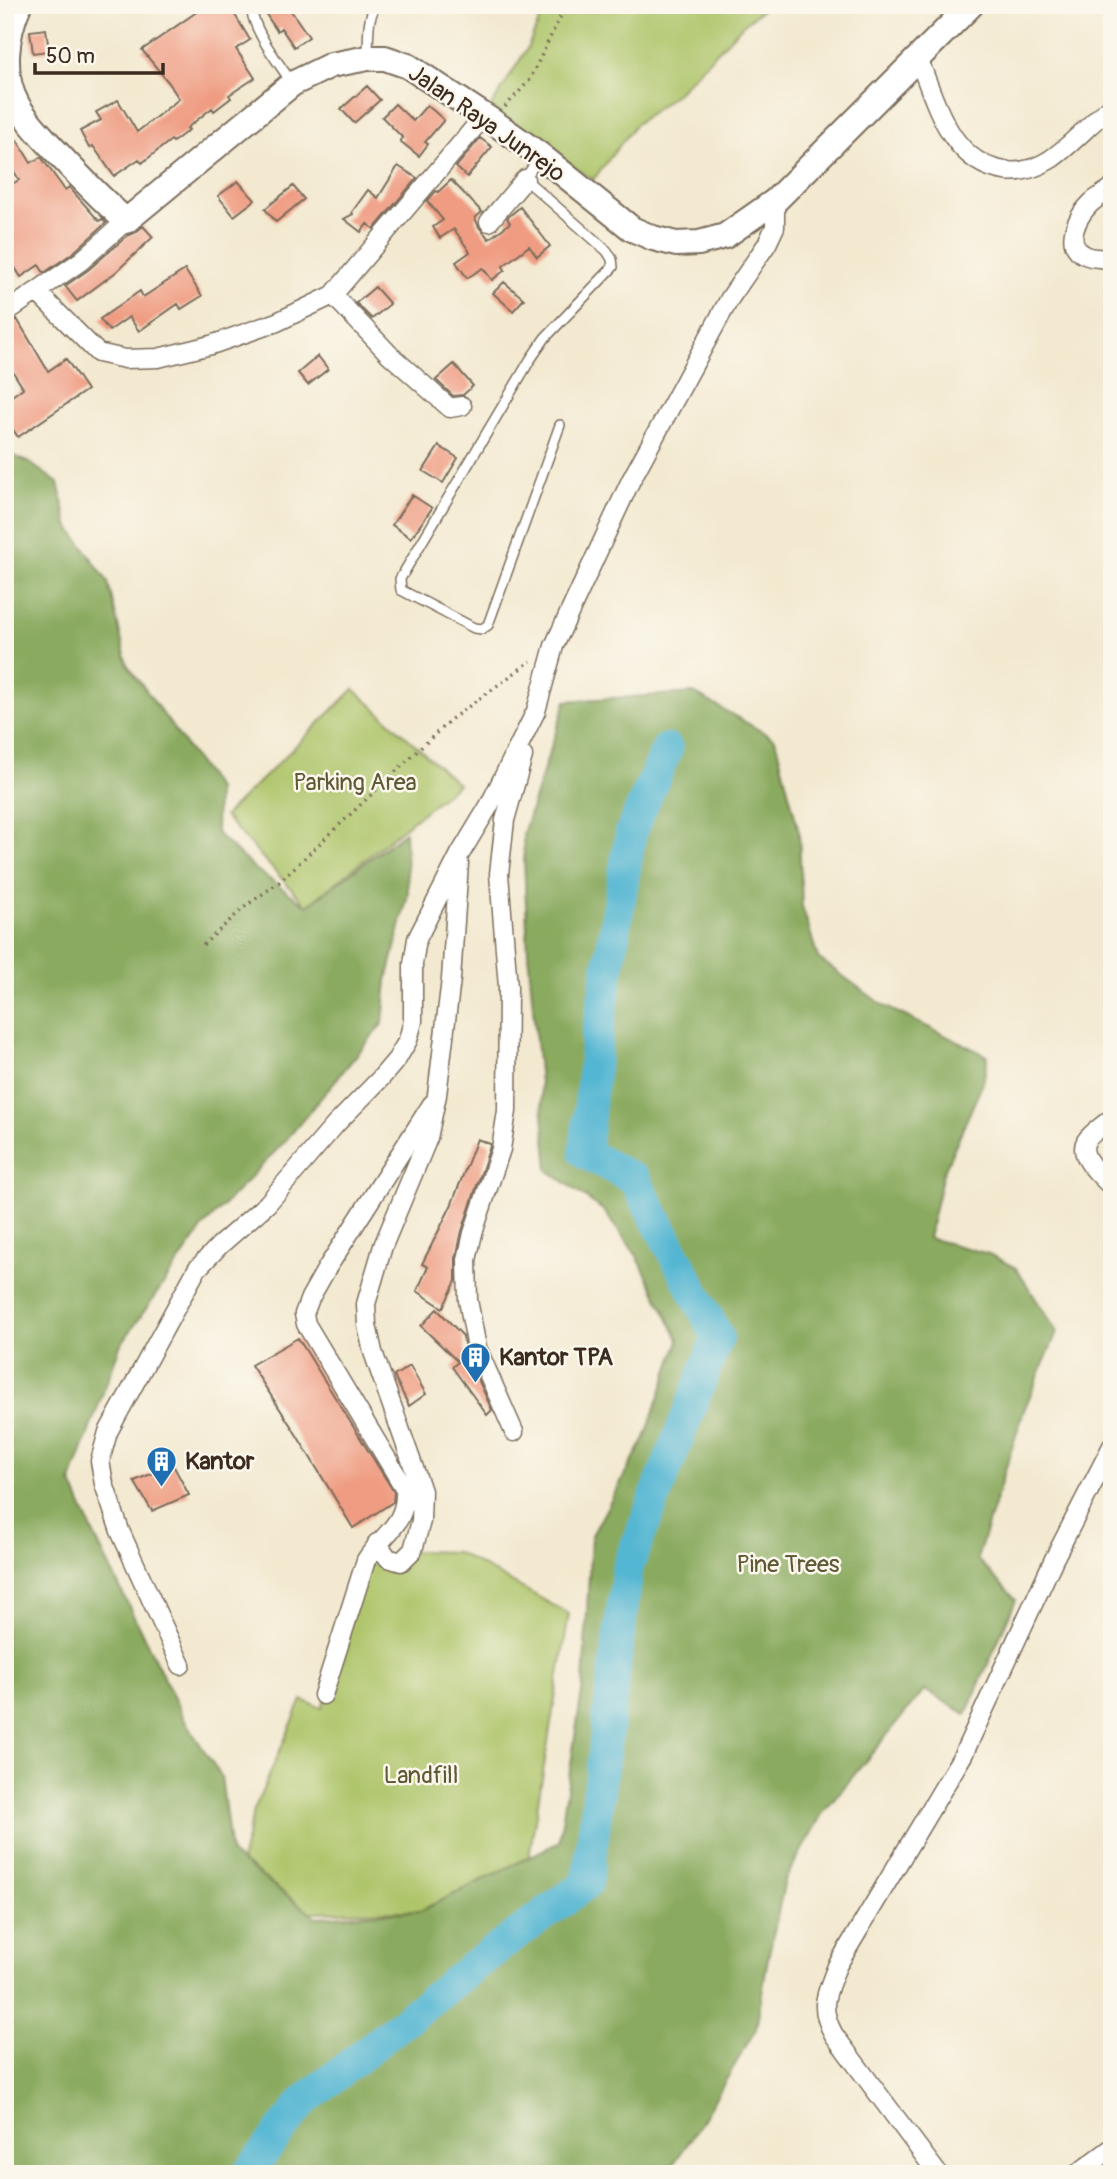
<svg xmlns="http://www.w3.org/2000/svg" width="1117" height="2179" font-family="Pangolin,sans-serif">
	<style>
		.green { fill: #aec56a; stroke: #747844; stroke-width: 2 }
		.forest { fill: #8aaa5e; stroke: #626a3e; stroke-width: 2 }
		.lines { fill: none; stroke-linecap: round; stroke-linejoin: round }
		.river { stroke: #53b6d2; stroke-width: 32 }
		.building { fill: #ef9c82 }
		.lane-casing { stroke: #7b6d5c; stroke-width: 12 }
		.street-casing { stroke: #7b6d5c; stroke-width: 21 }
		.secondary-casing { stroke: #7b6d5c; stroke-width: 28 }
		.path { stroke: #7b6d5c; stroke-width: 3.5; stroke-dasharray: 2 5; stroke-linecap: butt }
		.lane { stroke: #fff; stroke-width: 9 }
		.street { stroke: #fff; stroke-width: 18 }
		.secondary { stroke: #fff; stroke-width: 24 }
		.labels { text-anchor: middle; stroke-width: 5; stroke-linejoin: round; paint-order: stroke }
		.street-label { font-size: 24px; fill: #3b2a1e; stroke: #fbf7ec }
		.park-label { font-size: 24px; fill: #5e5835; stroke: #fbf7ec }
		.poi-label { font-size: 24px; font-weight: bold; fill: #3b2a1e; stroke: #fbf7ec; text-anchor: start }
	</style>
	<rect width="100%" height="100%" fill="#fbf7ec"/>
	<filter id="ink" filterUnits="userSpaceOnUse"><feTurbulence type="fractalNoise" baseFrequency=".0143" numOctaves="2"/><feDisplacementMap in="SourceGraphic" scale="14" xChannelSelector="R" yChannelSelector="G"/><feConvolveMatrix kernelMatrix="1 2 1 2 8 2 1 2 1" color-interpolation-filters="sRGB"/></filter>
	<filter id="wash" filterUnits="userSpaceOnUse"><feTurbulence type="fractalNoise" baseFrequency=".00686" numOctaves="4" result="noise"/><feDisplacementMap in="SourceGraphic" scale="28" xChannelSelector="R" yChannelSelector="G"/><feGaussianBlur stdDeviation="1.57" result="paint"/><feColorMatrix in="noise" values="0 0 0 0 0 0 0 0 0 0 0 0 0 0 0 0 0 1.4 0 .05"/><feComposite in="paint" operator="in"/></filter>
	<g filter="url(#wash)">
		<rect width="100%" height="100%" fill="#f3e9d0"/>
		<!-- green -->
		<path class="green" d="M546,5h222l-24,19 -67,69 -41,31 -43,56 -103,-72 38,-61z
			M354,689l104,95 -151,122 -83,-90z
			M377,1545l10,15 27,-9 43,1 112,62 -40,243 -109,54 -110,1 -69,-51 13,-51 48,-110 20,8 45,-147z"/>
		<!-- forest -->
		<path class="forest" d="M5,452l25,11 28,20 10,42 40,57 19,82 90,125 -1,44 38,35 53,38 98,-74 3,62 -21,87 -4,42 -97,117 -82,86 -84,120 -49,135 23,54 91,186 36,55 10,78 85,63 104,-6 139,-69 24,-157 8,-148 54,-99 34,-98 -42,-84 -33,-45 -56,-41 -20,-217 -5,-119 43,-133 128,-8 81,46 24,93 3,74 16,52 66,48 104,50 -5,27 -40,90 -15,65 61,16 27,14 41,64 -33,78 -47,149 39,41 -50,114 -42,-24 -102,124 -37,66 -18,83 -11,66 -63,107 -27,38h-661z"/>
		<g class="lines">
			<!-- river -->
			<path class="river" d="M247,2174l58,-74 166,-132 116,-85 41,-317 90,-229 -83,-157 -50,-27 12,-116 34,-205 36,-83"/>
		</g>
		<g id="blocks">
			<!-- building -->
			<path class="building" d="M194,5h35l21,35 -14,9 19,29 -26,17 2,3 -17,13 -2,-3 -25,20 2,2 -16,12 -2,-2 -29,23 -3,-4 -25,17 -21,-30 -4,2 -9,-17 21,-11 -5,-8 22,-12 19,32 42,-33 -10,-16 -27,-33 56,-39z
				M260,5h27l22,32 -15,10 -13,-19 -4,3z
				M46,29l3,22 -16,2 -3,-22z
				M367,86l13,14 -26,23 -13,-14z
				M395,104l18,17 14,-16 17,15 -19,22 3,2 -9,12 -19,-15 3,-3 -21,-21z
				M480,138l12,9 -25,30 -11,-10z
				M17,140l14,23 10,-6 24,33 4,-3 30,34 3,-2 4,4 -32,29 -30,21 -5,-8 -18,12 -16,-25v-64l14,-8 -14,-24v-9z
				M398,166l19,12 -43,51 -7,-5 -6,8 -17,-13 9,-5 -1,-2 16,-22 10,8z
				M451,180l31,32 -7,6 4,9 10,12 21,-16 -3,-5 13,-11 30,39 -13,11 -8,-11 -26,20 2,4 -13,10 -9,-12 -16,10 -11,-16 14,-10 -16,-23 -14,9 -7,-11 10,-7 -16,-19 9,-10 2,1z
				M238,181l17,19 -21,16 -16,-20z
				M293,186l11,13 -28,23 -11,-13z
				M143,226l10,11 -37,35 -39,29 -12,-15 23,-16 39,-34 8,-3z
				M185,270l17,26 -21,13 -3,-5 -39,27 -10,-14 -20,14 -9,-12 40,-28 3,6z
				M504,282l20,17 -11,12 -20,-18z
				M375,287l15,17 -18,15 -16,-16z
				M17,319l31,52 18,-12 21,31 -69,47 -13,-19v-17l18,-13 -18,-29v-33z
				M318,356l10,13 -20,16 -10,-12z
				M454,364l19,22 -10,9 -10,1 -17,-16z
				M439,446l19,12 -15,25 -20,-12z
				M412,495l20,13 -21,30 -19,-13z
				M477,1139l13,5v2l-28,85 -6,27v23l-13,27 -26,-17 11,-24 -6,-3 29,-58z
				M437,1309l26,27 2,14 27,60 -5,5 -35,-48 6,-5 -37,-36z
				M298,1338l96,154 -1,10 -40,26 -60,-99 -42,-64z
				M410,1366l16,28 -17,12 -15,-30z
				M173,1465l16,30 -37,16 -18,-30z"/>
		</g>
	</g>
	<g filter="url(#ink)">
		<use href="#blocks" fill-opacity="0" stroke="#7b6d5c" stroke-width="2"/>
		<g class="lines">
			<defs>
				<path id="lane" d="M250,5c5,29 26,54 42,78
					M368,56c1,-15 -2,-40 9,-51
					M539,157l-14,22 82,72 5,8 1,8 -68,71 -15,22 -130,219 1,11 73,38 8,1 6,-4 72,-200"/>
				<path id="street" d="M918,58c18,44 32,105 87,113 16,2 32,-3 46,-12 22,-15 40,-37 61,-53
					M1112,188c-7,5 -16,10 -22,16 -12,12 -28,41 -5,51 7,4 18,3 27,4
					M489,222l36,-43
					M37,292l61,61 27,6 33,-1 53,-13 66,-23 56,-27 151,-179
					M333,295l57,60 60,53 12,-2
					M5,313l76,-52 45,-40
					M1112,1118c-8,7 -20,14 -26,23 -9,16 16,36 26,46
					M514,1432l-37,-84 -9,-48 -1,-40 6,-27 28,-84 6,-38 1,-124 -9,-113 6,-54 18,-64
					M377,1543l11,15 13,4 12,-12 8,-29 1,-30 -49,-139 -6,-27 -1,-21 17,-58 45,-108 9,-43 14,-116 8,-116
					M181,1665l-61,-134 -16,-47 -4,-23 8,-29 89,-163 23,-24 47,-41 69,-80 44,-45 17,-20 11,-19 5,-19v-57l4,-25 43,-85 29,-48 47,-95 18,-65 77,-166 99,-182 37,-54 8,-17v-26
					M323,1695l43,-135c18,-28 41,-35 39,-71l-99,-165 -2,-10 6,-16 17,-30 105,-164
					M938,2174l-104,-139c-16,-29 -8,-40 3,-69l126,-211 91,-196 58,-113
					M1077,2174l35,-26"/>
				<path id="secondary" d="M19,5c-13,29 -18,70 -2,99 8,15 22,29 33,41 25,27 49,52 76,76l166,-137 39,-19 37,-7h17l23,8 84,55 48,34 92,74 21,9 23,6 23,-1 26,-7 50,-35 196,-196"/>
			</defs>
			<!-- lane casing -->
			<use href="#lane" class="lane-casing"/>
			<!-- street casing -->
			<use href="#street" class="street-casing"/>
			<!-- secondary casing -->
			<use href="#secondary" class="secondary-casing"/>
			<!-- path -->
			<path class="path" d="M505,107l24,-26 37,-76
				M203,945l44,-40 31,-22 172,-163 81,-59"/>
			<!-- lane -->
			<use href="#lane" class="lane"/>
			<!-- street -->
			<use href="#street" class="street"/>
			<!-- secondary -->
			<use href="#secondary" class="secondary"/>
		</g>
	</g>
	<!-- icons -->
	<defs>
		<symbol id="building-pin" viewBox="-11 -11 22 30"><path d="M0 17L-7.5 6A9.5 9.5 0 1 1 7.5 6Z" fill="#1f6fb2" stroke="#fbf7ec"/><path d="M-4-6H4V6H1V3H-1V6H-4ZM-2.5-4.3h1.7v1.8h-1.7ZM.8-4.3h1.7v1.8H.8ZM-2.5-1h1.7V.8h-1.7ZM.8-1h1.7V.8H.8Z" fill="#fff"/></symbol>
	</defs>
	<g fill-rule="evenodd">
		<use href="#building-pin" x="458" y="1340" width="35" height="47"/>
		<use href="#building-pin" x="144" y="1444" width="35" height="47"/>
	</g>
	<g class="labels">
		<!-- street labels -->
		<g class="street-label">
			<text transform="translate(487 123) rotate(35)" y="8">Jalan Raya Junrejo</text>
		</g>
		<!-- park labels -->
		<g class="park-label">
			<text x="355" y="790">Parking Area</text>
			<text x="788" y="1572">Pine Trees</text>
			<text x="421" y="1783">Landfill</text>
		</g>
		<!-- poi labels -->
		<g class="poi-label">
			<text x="499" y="1365">Kantor TPA</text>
			<text x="185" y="1469">Kantor</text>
		</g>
	</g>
	<!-- margin -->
	<rect width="1117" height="2179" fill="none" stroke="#fbf7ec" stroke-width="28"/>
	<!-- scale -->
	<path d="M35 63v10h128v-10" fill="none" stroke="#3b2a1e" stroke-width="3.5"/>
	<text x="46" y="63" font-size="21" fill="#3b2a1e" stroke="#fbf7ec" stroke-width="5" paint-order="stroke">50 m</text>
</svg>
